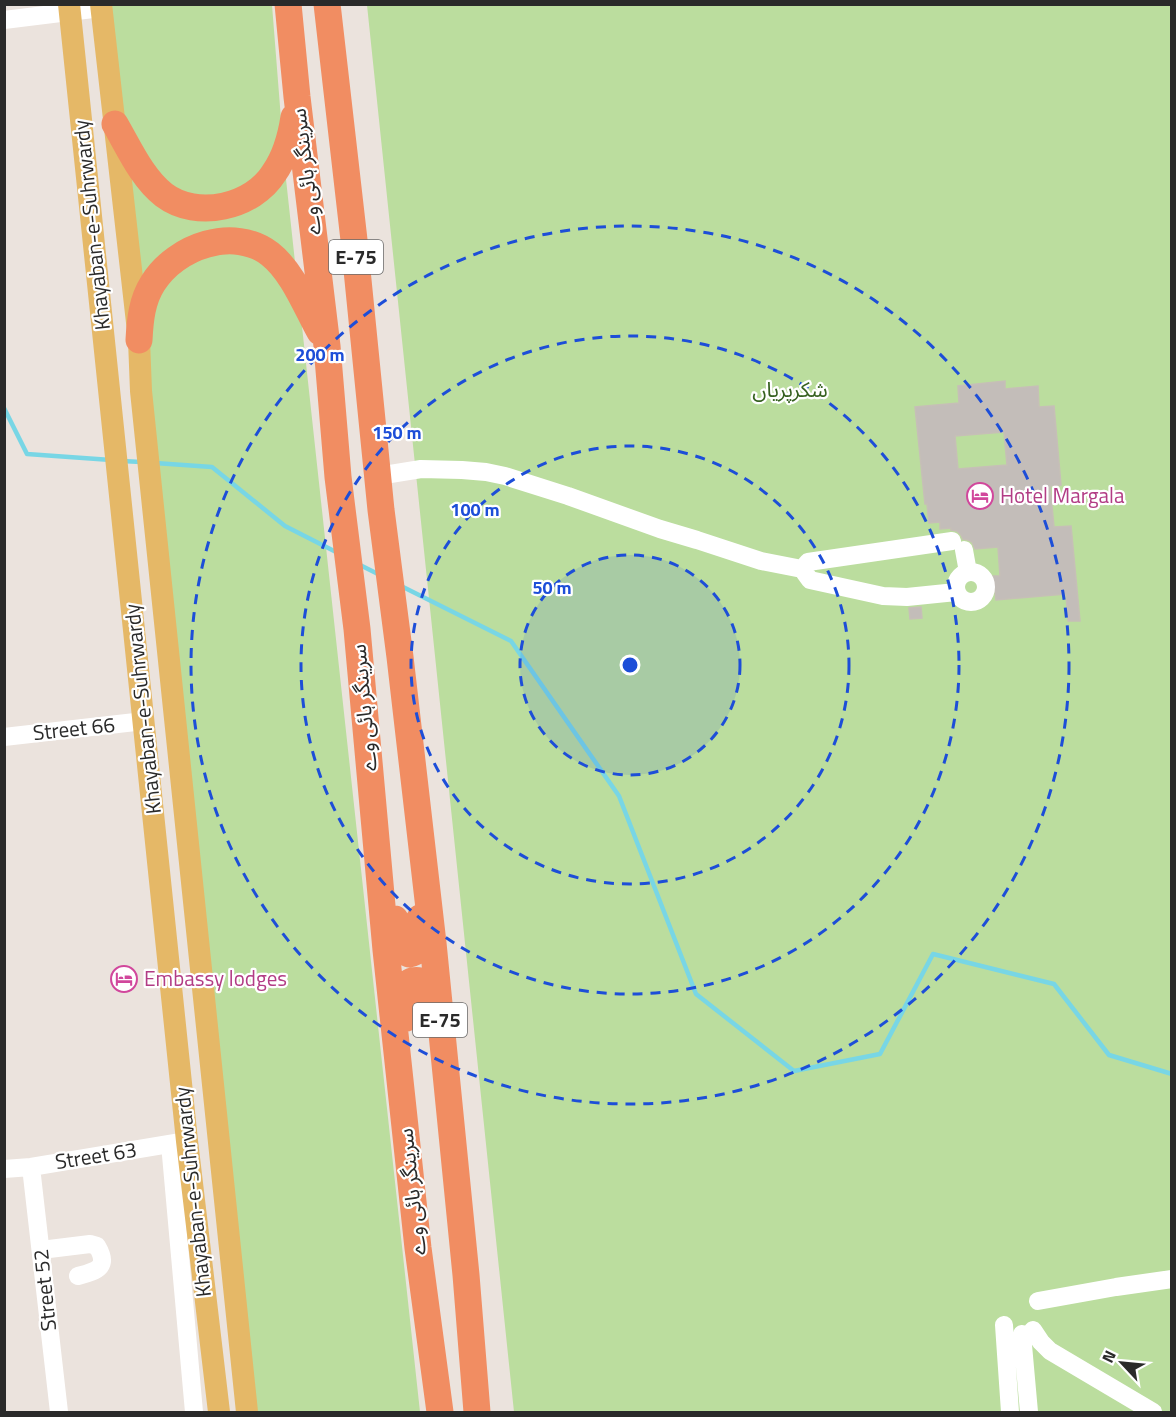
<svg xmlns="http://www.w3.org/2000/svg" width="1176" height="1417" font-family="'Titillium Web','Noto Sans Arabic',sans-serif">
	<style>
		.green { fill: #bbdd9e }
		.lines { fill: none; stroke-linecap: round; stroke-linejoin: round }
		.stream { stroke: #78d6e5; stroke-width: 4.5 }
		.building { fill: #c3bdb9; stroke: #c6bfb7; stroke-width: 1.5; fill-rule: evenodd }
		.minor { stroke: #fff; stroke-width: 18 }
		.major { stroke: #e5b867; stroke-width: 22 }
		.highway { stroke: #f18d62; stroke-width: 27 }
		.ring { fill: none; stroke: #1d4ed8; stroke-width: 3; stroke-dasharray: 10 8 }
		.labels { text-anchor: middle; stroke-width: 4.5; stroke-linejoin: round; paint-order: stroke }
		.shield { fill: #fff; stroke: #6a6a6a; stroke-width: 1.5 }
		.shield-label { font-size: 20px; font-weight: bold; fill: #2a2a2a }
		.street-label { font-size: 21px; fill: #2a2a2a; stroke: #fff }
		.park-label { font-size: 21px; fill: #366120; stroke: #fff }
		.hotel-label { font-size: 21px; fill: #b23c85; stroke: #fff; text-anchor: start }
		.centre { fill: #1d4ed8; stroke: #fff; stroke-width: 3 }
		.ring-label { font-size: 18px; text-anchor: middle; font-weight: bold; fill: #1d4ed8; stroke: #fff; stroke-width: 4.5; stroke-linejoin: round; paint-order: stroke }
	</style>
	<rect width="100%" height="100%" fill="#ebe3dd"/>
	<!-- green -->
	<path class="green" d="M108,5h164l13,165 135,1242h-167z
		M367,5h804v1407h-657z"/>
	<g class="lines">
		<!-- stream -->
		<path class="stream" d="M4,408l23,46 84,6
			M122,461l19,1
			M155,463l57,4 73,59 53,27
			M358,564l22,11
			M401,586l110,55 108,155 77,198 98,77 86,-17 53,-100 121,30 55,71 63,19"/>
	</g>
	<!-- building -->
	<path class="building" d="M1005,381v8l33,-3 1,21 15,-1 7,79 -11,1 4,41 17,-1 9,95h-12l-2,-27 -70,6 -3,-24h7l-2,-29 -23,2 -3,-7 -4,-2 -5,-1 -2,-4 -4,-4 -6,-1v-2l-11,1v-7l-11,1 -2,-19h-2l-10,-97 44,-4 -1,-17zM1004,432l3,33 -49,4 -3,-33z
		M921,607l1,11 -12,1 -1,-11z"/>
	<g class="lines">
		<!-- minor -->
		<path class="minor" d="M4,20l97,-12
			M378,476l43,-7 41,1 24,2 19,4 63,20 92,33 37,11 64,21 41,8 8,11 73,16 24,1 49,-5
			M964,550l4,22
			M802,569l6,-7 144,-21
			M956 587a15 15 0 1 1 30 0a15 15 0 1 1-30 0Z
			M4,737l140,-16
			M170,1144l24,268
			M31,1167l28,245
			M4,1169l27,-2 150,-25
			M41,1250l49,-6 7,2c13,22 -1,25 -19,30
			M1038,1301l78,-14 56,-8
			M1004,1325l6,87
			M1033,1330l8,12 9,9 103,61
			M1022,1334l7,78"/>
		<!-- major -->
		<path class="major" d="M69,4l118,1137 32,271
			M101,4l38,336 2,51 106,1021"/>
		<!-- highway -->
		<path class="highway" d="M288,4l9,93 30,249 11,131 19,152 29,321 32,298 22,164
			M327,4l27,236 27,270 19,147 33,286 33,332 11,137
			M115,124c14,24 27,54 49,71 33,25 89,12 110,-22 12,-17 17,-36 20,-56
			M139,340c1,-20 3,-40 14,-57 23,-37 81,-57 117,-29 23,18 36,53 50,78
			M395,919c1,13 -1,30 14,35 19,-4 13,-21 11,-36
			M406,1018c-1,-15 -9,-41 15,-37l7,7 3,22"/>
	</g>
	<!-- distance rings -->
	<circle cx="630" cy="665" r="110" fill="#1d4ed8" fill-opacity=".12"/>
	<g class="ring">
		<circle cx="630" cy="665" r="110"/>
		<circle cx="630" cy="665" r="219"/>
		<circle cx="630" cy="665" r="329"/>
		<circle cx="630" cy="665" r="439"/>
	</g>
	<!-- icons -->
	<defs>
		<symbol id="hotel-ring" viewBox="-11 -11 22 22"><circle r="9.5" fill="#fff" stroke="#d1479c" stroke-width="1.5"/><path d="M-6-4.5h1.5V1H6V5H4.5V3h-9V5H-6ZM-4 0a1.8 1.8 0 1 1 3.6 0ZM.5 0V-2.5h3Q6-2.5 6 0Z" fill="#d1479c"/></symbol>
	</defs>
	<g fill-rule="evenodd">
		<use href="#hotel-ring" x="965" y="481" width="30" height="30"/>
		<use href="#hotel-ring" x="109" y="964" width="30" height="30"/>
	</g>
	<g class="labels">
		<!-- shield labels -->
		<g class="shield">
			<rect x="329" y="240" width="54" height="34" rx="4.5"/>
			<rect x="413" y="1003" width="54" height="34" rx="4.5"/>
		</g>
		<g class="shield-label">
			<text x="356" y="264">E-75</text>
			<text x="440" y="1027">E-75</text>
		</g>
		<!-- street labels -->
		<g class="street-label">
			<text transform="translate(306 172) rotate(-97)" y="7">سرینگر ہائی وے</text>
			<text transform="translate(92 225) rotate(-96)" y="7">Khayaban-e-Suhrwardy</text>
			<text transform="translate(364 708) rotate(-95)" y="7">سرینگر ہائی وے</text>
			<text transform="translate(143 709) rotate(-96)" y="7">Khayaban-e-Suhrwardy</text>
			<text transform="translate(74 729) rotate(-6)" y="7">Street 66</text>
			<text transform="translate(96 1156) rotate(-9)" y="7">Street 63</text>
			<text transform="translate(193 1192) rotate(-96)" y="7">Khayaban-e-Suhrwardy</text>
			<text transform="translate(412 1192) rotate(-96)" y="7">سرینگر ہائی وے</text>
			<text transform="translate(45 1290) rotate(-96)" y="7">Street 52</text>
		</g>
		<!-- park labels -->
		<g class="park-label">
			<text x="790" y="397">شکرپریاں</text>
		</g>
		<!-- hotel labels -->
		<g class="hotel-label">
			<text x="1000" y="503">Hotel Margala</text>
			<text x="144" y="986">Embassy lodges</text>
		</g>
	</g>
	<circle cx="630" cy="665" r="9" class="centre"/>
	<g class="ring-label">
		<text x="320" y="361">200 m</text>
		<text x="397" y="439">150 m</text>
		<text x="475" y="516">100 m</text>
		<text x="552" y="594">50 m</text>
	</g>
	<!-- border -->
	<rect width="1176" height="1417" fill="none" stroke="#2a2a2a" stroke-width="12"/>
	<!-- north arrow -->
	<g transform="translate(1122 1363) rotate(296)" stroke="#ffffff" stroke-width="4.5" paint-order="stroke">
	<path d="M0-4.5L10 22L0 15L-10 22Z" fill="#2a2a2a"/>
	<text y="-9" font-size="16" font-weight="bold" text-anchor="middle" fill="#2a2a2a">N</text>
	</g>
</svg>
